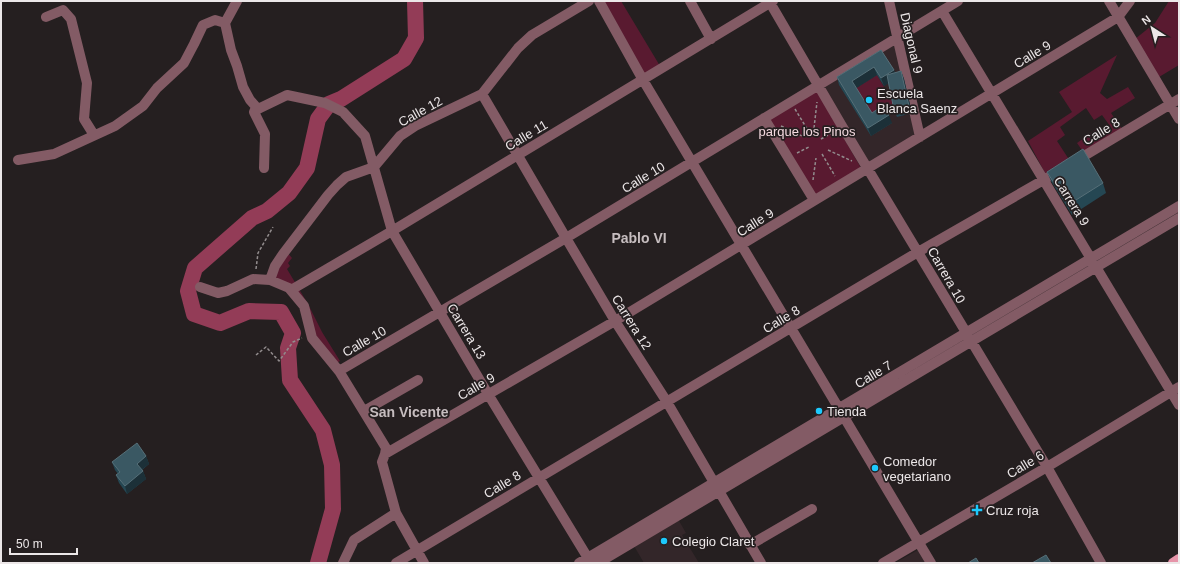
<svg xmlns="http://www.w3.org/2000/svg" width="1180" height="564" font-family="Arial,sans-serif">
	<style>
		.built { fill: #332629 }
		.green { fill: #591a30 }
		.lines { fill: none; stroke-linecap: round; stroke-linejoin: round }
		.river { stroke: #933c57; stroke-width: 16 }
		.path { stroke: #928c8d; stroke-width: 1.5; stroke-dasharray: 3 2; stroke-linecap: butt }
		.minor { stroke: #835b65; stroke-width: 10 }
		.major { stroke: #e694a9; stroke-width: 10 }
		.wall { fill: #254753 }
		.shaded-wall { fill: #1c3038 }
		.building { fill: #3a5863; stroke: #566f78 }
		.poi-dot { fill: #1dc9fd; stroke: #251f20; stroke-width: 1.5 }
		.labels { text-anchor: middle; stroke-width: 3.5; stroke-linejoin: round; paint-order: stroke }
		.street-label { font-size: 13px; fill: #ece7e8; stroke: #251f20 }
		.poi-label { font-size: 13px; fill: #ece7e8; stroke: #251f20; text-anchor: start }
		.park-label { font-size: 13px; fill: #f3d9df; stroke: #251f20 }
		.neighbourhood-label { font-size: 14px; font-weight: bold; fill: #c6bdbf; stroke: #251f20 }
	</style>
	<rect width="100%" height="100%" fill="#251f20"/>
	<!-- built -->
	<path class="built" d="M896,43l21,94 -49,28 -46,-78z
		M678,519l8,14 -4,2 17,28h-55l-10,-17z
		M918,550l7,13h-30z"/>
	<!-- green -->
	<path class="green" d="M602,1h19l39,65 -15,10z
		M1169,1h10v64l-20,12 -24,-38 20,-16z
		M1117,55l-17,38 7,6 21,-12 7,11 -24,15 11,16 -38,24 -7,-10 21,-15 3,4 9,-6 -8,-11 -8,5 -8,-12 -26,19 5,8 -8,6 13,20 -24,14 -18,-34 44,-29 -13,-20z
		M877,75l17,30 -21,13 -17,-30z
		M816,90l45,78 -47,28 -47,-77z
		M287,252l5,6 -4,5 2,3 -3,3 21,35 14,28 18,29 -5,3 -21,-28 -9,-31 -30,-28z"/>
	<g class="lines">
		<!-- river -->
		<path class="river" d="M318,563l15,-54 -1,-44 -9,-35 -33,-50 -2,-32 5,-15 -12,-21 -32,-1 -29,12 -26,-9 -6,-23 7,-23 57,-50 15,-7 22,-18 18,-25 11,-49 11,-15 12,-5 63,-40 12,-21 -1,-37"/>
		<!-- path -->
		<path class="path" d="M795,109l14,23
			M781,126l21,10
			M814,128l3,-26
			M821,139l14,-8
			M828,150l24,11
			M797,153l12,-6
			M822,154l13,22
			M813,180l3,-22
			M256,269l2,-16 15,-26
			M256,355l10,-8 13,14 14,-19 9,-4"/>
		<!-- minor -->
		<path class="minor" d="M237,1l-12,22 6,27 6,16 6,21 7,13 8,9 29,-14 38,8 18,9 22,24 27,95 96,163 103,169
			M599,1l44,79 288,483
			M690,1l21,38
			M769,1l73,125 205,341 54,96
			M889,1l31,136
			M1109,1l70,118
			M942,11l237,394
			M46,17l17,-7 8,9 16,64 -3,36 10,16
			M482,94l84,144 49,83 52,81 94,161
			M256,107l-2,5 11,22 -1,34
			M764,118l50,82
			M18,160l36,-6 61,-28 28,-20 14,-18 27,-25 10,-19 9,-19 12,-5 10,3
			M1074,162l105,-63
			M270,280l19,8 15,18 8,32 27,33 47,77 -1,6 -3,8 14,51 28,50
			M200,287l18,6 9,-2 26,-12 17,1 5,-14 8,-12 45,-59 9,-10 9,-8 28,-10 26,-31 15,-10 67,-32 36,-46 14,-13 57,-34
			M291,290l101,-59 381,-230
			M339,371l227,-133 392,-237
			M364,411l54,-31
			M385,454l230,-133 503,-304 12,-16
			M750,545l62,-36
			M343,563l11,-23 42,-27
			M396,563l522,-311 143,-82
			M579,563l600,-357
			M598,563l581,-345
			M883,563l164,-96 132,-80"/>
		<!-- major -->
		<path class="major" d="M1173,563l6,-4"/>
	</g>
	<!-- wall -->
	<path class="wall" d="M881,50l13,20 1,3 6,-2 3,8 8,34 -15,4 -3,-7 -6,-27 -4,3 -7,-11 -21,13 16,25 20,10 -21,13 -32,-51 -2,-8z
		M1047,172l56,11 3,10 -34,22 -21,-34z
		M146,456l3,8 -7,6 1,1 3,8 -19,15 -8,-11 -3,-8 2,-1 -3,-4 -3,-8z"/>
	<!-- shaded-wall -->
	<path class="shaded-wall" d="M874,67l3,8 -22,14 -3,-8z
		M894,70l3,8 -13,8 -3,-8z
		M901,71l3,8 8,34 -3,-7z
		M889,115l3,8 -21,13 -3,-8z
		M146,456l3,8 -9,7 -3,-7z
		M143,471l3,8 -19,15 -2,-8z"/>
	<!-- building -->
	<path class="building" d="M881,50l13,20 -13,8 -7,-11 -22,14 20,32 11,-8 6,10 -21,13 -31,-51z
		M901,71l8,35 -15,4 -7,-35z
		M1083,149l20,34 -35,22 -21,-33z
		M137,443l9,13 -9,8 6,7 -18,15 -9,-11 4,-3 -8,-10z
		M1046,555l5,8h-19z
		M976,558l3,5h-11z"/>
	<!-- markers -->
	<g class="poi-dot">
		<circle cx="869" cy="100" r="4"/>
		<circle cx="819" cy="411" r="4"/>
		<circle cx="875" cy="468" r="4"/>
		<path d="M975 504h4v4h4v4h-4v4h-4v-4h-4v-4h4z"/>
		<circle cx="664" cy="541" r="4"/>
	</g>
	<g class="labels">
		<!-- street labels -->
		<g class="street-label">
			<text transform="translate(912 43) rotate(77)" y="5">Diagonal 9</text>
			<text transform="translate(1032 54) rotate(-31)" y="5">Calle 9</text>
			<text transform="translate(420 111) rotate(-29)" y="5">Calle 12</text>
			<text transform="translate(1101 131) rotate(-31)" y="5">Calle 8</text>
			<text transform="translate(526 135) rotate(-31)" y="5">Calle 11</text>
			<text transform="translate(643 177) rotate(-31)" y="5">Calle 10</text>
			<text transform="translate(1072 201) rotate(58)" y="5">Carrera 9</text>
			<text transform="translate(755 222) rotate(-32)" y="5">Calle 9</text>
			<text transform="translate(947 275) rotate(60)" y="5">Carrera 10</text>
			<text transform="translate(781 319) rotate(-31)" y="5">Calle 8</text>
			<text transform="translate(632 322) rotate(58)" y="5">Carrera 12</text>
			<text transform="translate(467 331) rotate(59)" y="5">Carrera 13</text>
			<text transform="translate(364 341) rotate(-30)" y="5">Calle 10</text>
			<text transform="translate(873 374) rotate(-31)" y="5">Calle 7</text>
			<text transform="translate(476 386) rotate(-30)" y="5">Calle 9</text>
			<text transform="translate(1025 464) rotate(-31)" y="5">Calle 6</text>
			<text transform="translate(502 484) rotate(-31)" y="5">Calle 8</text>
		</g>
		<!-- poi labels -->
		<g class="poi-label">
			<text x="877" y="98">Escuela<tspan x="877" dy="15">Blanca Saenz</tspan></text>
			<text x="827" y="416">Tienda</text>
			<text x="883" y="466">Comedor<tspan x="883" dy="15">vegetariano</tspan></text>
			<text x="986" y="515">Cruz roja</text>
			<text x="672" y="546">Colegio Claret</text>
		</g>
		<!-- park labels -->
		<g class="park-label">
			<text x="807" y="136">parque los Pinos</text>
		</g>
		<!-- neighbourhood labels -->
		<g class="neighbourhood-label">
			<text x="639" y="243">Pablo VI</text>
			<text x="409" y="417">San Vicente</text>
		</g>
	</g>
	<!-- border -->
	<rect width="1180" height="564" fill="none" stroke="#ece7e8" stroke-width="4"/>
	<!-- north arrow -->
	<g transform="translate(1152 28) rotate(324)" stroke="#251f20" stroke-width="3" paint-order="stroke">
	<path d="M0-3L7 15L0 10L-7 15Z" fill="#ece7e8"/>
	<text y="-6" font-size="11" font-weight="bold" text-anchor="middle" fill="#ece7e8">N</text>
	</g>
	<!-- scale -->
	<path d="M10 548v6h67v-6" fill="none" stroke="#ece7e8" stroke-width="2"/>
	<text x="16" y="548" font-size="12" fill="#ece7e8" stroke="#251f20" stroke-width="3" paint-order="stroke">50 m</text>
</svg>
